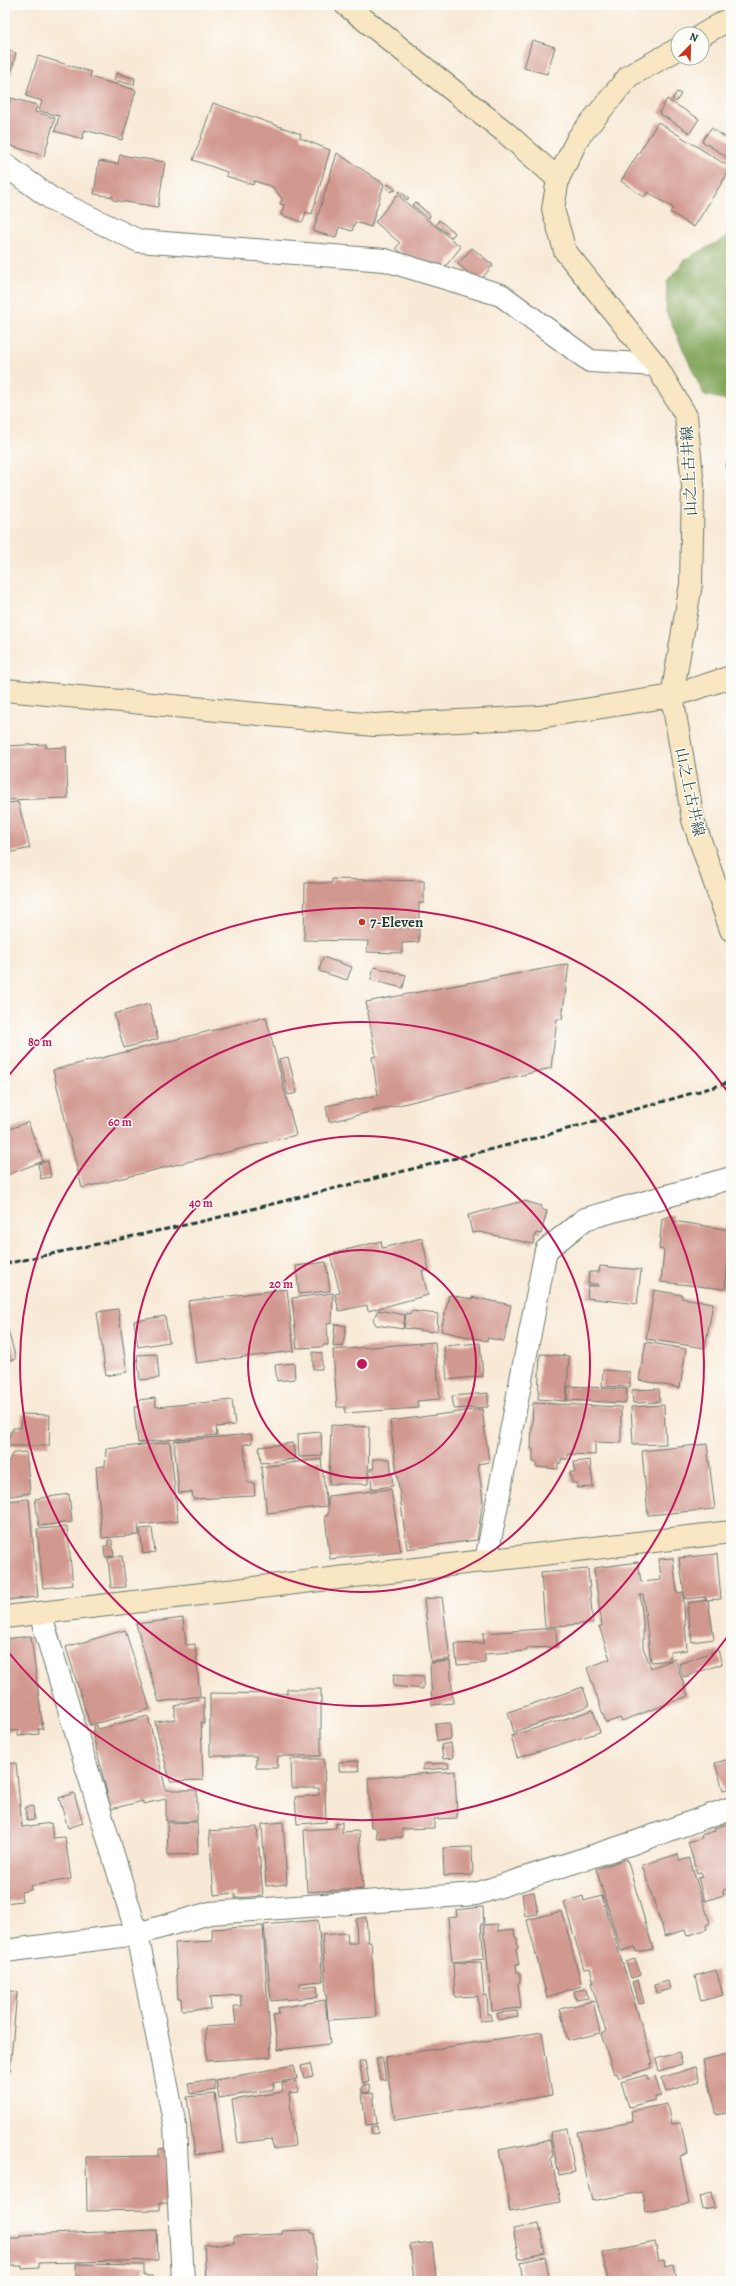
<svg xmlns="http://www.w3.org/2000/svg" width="736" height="2286" font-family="Alegreya,'Noto Serif JP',serif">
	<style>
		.forest { fill: #82a55a; stroke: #507147 }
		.building { fill: #d1988f }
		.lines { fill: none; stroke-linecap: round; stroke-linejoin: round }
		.street-casing { stroke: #6b796d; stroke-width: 24 }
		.secondary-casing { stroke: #6b796d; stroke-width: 24 }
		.street { stroke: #fff; stroke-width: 22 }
		.secondary { stroke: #f9e7c3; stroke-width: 22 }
		.rail { stroke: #1f3d34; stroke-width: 3; stroke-dasharray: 6 3; stroke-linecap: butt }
		.ring { fill: none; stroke: #c2185b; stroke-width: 2 }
		.poi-dot { fill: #c8321e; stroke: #fdfcf7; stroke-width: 1.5 }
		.labels { text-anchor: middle; stroke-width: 3; stroke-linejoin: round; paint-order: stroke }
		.street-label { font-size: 15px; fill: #1f3d34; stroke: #fdfcf7 }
		.poi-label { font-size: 15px; font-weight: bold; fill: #1f3d34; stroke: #fdfcf7; text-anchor: start }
		.centre { fill: #c2185b; stroke: #fdfcf7; stroke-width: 2 }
		.ring-label { font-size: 12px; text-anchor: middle; font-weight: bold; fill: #c2185b; stroke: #fdfcf7; stroke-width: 3; stroke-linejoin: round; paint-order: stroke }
	</style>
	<rect width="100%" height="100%" fill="#fdfcf7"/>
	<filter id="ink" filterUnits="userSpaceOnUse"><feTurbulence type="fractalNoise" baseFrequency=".025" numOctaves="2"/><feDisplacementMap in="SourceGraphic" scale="8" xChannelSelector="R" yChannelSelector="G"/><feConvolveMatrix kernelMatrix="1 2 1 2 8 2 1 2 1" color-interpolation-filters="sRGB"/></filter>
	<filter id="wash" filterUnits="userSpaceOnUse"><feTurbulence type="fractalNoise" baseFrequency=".012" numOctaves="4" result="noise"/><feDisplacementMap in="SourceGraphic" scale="16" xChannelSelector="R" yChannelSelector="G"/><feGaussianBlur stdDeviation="0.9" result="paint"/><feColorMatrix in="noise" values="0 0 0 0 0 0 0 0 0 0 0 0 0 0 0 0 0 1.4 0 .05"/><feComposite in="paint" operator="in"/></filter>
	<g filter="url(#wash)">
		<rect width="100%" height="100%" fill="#f8e9d6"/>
		<!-- forest -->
		<path class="forest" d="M731,235v166l-27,-6 -38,-83 1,-30 19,-23z"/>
		<g id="blocks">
			<!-- building -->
			<path class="building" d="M532,40l23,7 -8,27 -23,-6z
				M5,50l11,3 -8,33 -3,-1z
				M38,56l53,16 -1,5 46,13 -14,50 -37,-10 -3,9 -27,-8 4,-15 -20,-5 3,-10 -16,-5z
				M116,73l19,5 -1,7 -20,-5z
				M677,92l4,2 -5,8 -4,-3z
				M11,98l26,7 -2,7 20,6 -11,38 -39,-12v-24z
				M667,99l32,20 -9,14 -31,-20z
				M213,103l88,31 -1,4 30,12 -18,64 -6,-2 -3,10 -22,-7 3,-10 -4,-1 2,-5 -9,-12 -19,-6 -1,4 -27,-9 1,-4 -34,-12z
				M658,122l73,46 -37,59 -24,-15 3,-4 -25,-16 -4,5 -23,-16z
				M711,128l20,13v19l-29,-19z
				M337,153l47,31 -13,43 -16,-5 -3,9 -13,-4 -3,11 -23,-7z
				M120,155l45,7 -7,45 -45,-7v-3l-19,-3 5,-33 19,3z
				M388,184l8,6 -1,1 -2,-1 -2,2 -5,-4z
				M399,191l10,7 -2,2 -9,-7z
				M397,195l64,52 -21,26 -20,-5 -24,-20 4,-5 -25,-21z
				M415,202l15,13 -1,3 -17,-13z
				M439,220l16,13 -3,4 -16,-12z
				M472,248l21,17 -14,17 -21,-18z
				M730,442h1v27l-5,-1z
				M46,744v4l20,-1 2,51 -63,2v-54z
				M18,802l12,46 -25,6v-51z
				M332,879l92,2v22h-5v39l-17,1v10l-35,-1 1,-11 -64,-1 1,-57h27z
				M323,957l29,10 -5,13 -28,-9z
				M569,964l-7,55h-5l-6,49 -222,54 -3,-16 52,-11 -6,-38 4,-1 -10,-54z
				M374,967l32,8 -3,13 -32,-8z
				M149,1004l9,35 -34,9 -10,-34z
				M266,1017l30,118 -214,53 -29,-118z
				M288,1057l9,36 -9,2 -9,-36z
				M28,1122l15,39 -38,15v-45z
				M48,1161l3,16 -10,2 -3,-15z
				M524,1201l18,5 -1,3 6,2 -6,23 -5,-1 -3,11 -53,-12 -8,1 -4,-18z
				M673,1215v6l58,9 -6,59 -64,-7 3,-32 -5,-1 3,-30z
				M422,1238l7,32 -7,1 6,24 -60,16 -1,-6 -28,6 -4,-17 5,-1 -10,-39 51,-13 1,7z
				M326,1262l4,29 -31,3 -3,-28z
				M600,1266l41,4 -4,34 -50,-6 1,-12h10v-2h-10l1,-12h10z
				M287,1289l7,62 -98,12 -8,-62z
				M654,1290l28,5v3l31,5 -8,45 -59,-9z
				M333,1293l-1,30 -5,1 1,21h-5v2l-26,1 -5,-50z
				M449,1295l23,4v-2l39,8 -7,36 -17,-3v3l-46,-10z
				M118,1309l9,63 -21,4 -9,-64z
				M378,1310l27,5 -2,14 -27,-4 -3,-6z
				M411,1311l27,3 -1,17h-4v1l-29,-4 2,-15 5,1z
				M165,1316l4,26 -31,5 -4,-26z
				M335,1324l11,2 -3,21 -10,-1z
				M8,1330l8,29 -8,2 3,11 -6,2v-43z
				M435,1342l5,57 -23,2 1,7 -73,5v-6h-8l-4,-57z
				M646,1342l40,7 -6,39 -41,-8z
				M480,1343l3,33 -36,4 -3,-34z
				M313,1352l9,1v16h-9z
				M157,1354l2,24 -19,2 -3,-25z
				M540,1354l29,2 -3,45 -28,-2z
				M294,1363l1,16 -18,2 -2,-16z
				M603,1370l27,2v15l-28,-1z
				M568,1386l59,3 -1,14 -59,-3z
				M659,1389l1,13 -27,1 -1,-13z
				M488,1393v14l-34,2 -2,-13z
				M155,1398l1,9 76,-7 3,25 -19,2 1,8 -79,8 -4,-36h5l-1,-7z
				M533,1403l88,4v36l-26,-1v13l-27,-1v5h-7v4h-3v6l-22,-2 1,-5h-4v-13h-2z
				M664,1405l2,39 -33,1 -2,-38z
				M482,1409l7,53 -11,2 5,37 -6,39 -70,9 -17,-128z
				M22,1414l28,1 -1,31h-43l5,-15 2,-1v-2h8z
				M331,1425l38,2 -1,57h-39z
				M321,1432l1,24 -23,1 -1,-23z
				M251,1434l1,9 -8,1 3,39h7l1,13 -62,3 -1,-7 -13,1 -5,-52z
				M170,1442l8,79 -40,4 1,10 -37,3 -6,-71 9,-1 1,-17z
				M293,1443l2,16 -34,4 -2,-16z
				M707,1444l8,65 -67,6 -6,-64z
				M26,1452l4,41 -25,4v-29l8,-15z
				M321,1459l6,47 -60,7 -6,-46z
				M373,1459h17l3,27 -21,3 -2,-20h4z
				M590,1460l3,27 -16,1v-5h-5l-2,-11h5l-1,-10z
				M391,1489l10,63 -71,7 -5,-43 3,-1v-19z
				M69,1494l3,28 -33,4 -4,-27z
				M29,1499l9,98 -33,3v-99z
				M67,1527l6,58 -30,3 -6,-59z
				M152,1528l3,24 -12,2 -3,-25z
				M108,1540h4l2,16 -9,1 -1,-11h4z
				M717,1554l4,45 -15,1 -1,-3 -20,2 -6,-41z
				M122,1556l4,31 -15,1 -3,-30z
				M673,1558l4,35 6,-1 4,58 -17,2v8l-19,2 -8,-67h-3l3,25v27l8,21 24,-9 13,37 -66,25 -2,-3 -14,5 -19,-55 23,-9 -11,-33h3l-8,-58 44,-6 3,20 20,-2 -2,-21z
				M588,1569l5,54 -48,4 -4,-54z
				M442,1597l8,62 -19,3 -7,-63z
				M708,1600l6,39 -22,3 -5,-34 2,-1 -1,-4z
				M183,1618l3,27 9,-1 5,52 -41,6 -23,-78z
				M556,1628l1,19 -30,1v3l-42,3v9l-28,2 -2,-21 29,-1 -1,-10z
				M125,1630l25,79 -60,16 -24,-78z
				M31,1636l12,93h-5l1,5 -21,2v-6l-13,2v-93z
				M718,1650l4,14 -38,13 -5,-13z
				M450,1661l3,42 -21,2 -2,-42z
				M394,1674l30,2 -1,13 -30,-3z
				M583,1687l6,19 -75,26 -6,-20z
				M287,1689h34v67h-43l-1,12h-21v-12h-46v-63l77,1z
				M204,1697v26l-3,-1 2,58 -33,1 -15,-59 20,-3v-13z
				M593,1710l7,22 -83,26 -6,-22z
				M148,1716l18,74h31v31h-31v-22l-23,5v-3l-32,8 -19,-78 3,-1 -1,-4 3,-1 1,4z
				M450,1723l1,16 -14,2 -2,-17z
				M451,1743l2,15 -10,1 -2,-14z
				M291,1759h33l2,63 -29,2 -2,-27 24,-2v-7h-27z
				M729,1759l2,29 -8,2 -8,-27z
				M358,1761l1,10h-20v-9z
				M16,1763l6,64 29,-4 2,15 12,-1 6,42 -41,7 1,4 -10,2 1,9 -17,2v-139z
				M448,1763l1,5 -26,2v-6z
				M455,1771l2,47 -23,1v9l-32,1v8l-25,1 -1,-11h-5l-3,-49z
				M74,1793l9,30 -15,5 -9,-30z
				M33,1806l1,14 -7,1 -2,-14z
				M197,1822l1,32 -30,1 -1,-32z
				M283,1822l4,62 -21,2 -4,-62z
				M342,1822v10l17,-1 4,58 -56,3 -3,-62 32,-2v-5z
				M731,1823v65l-8,2 1,5 -19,6 -7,-23 5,-1 -2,-5 -4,1 -9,-31 14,-4 -1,-3 14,-4 -1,-3z
				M257,1827l6,69 -28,2v-5l-21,2 -5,-64z
				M472,1847l1,28 -29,1 -1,-28z
				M678,1854l2,7 9,-3 21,65 -4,2 1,4 -20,7 -2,-6 -20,6 -23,-71z
				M627,1859l26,90 -11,2 -6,1 -1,-5 -14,4 -25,-82z
				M534,1892l4,22 -13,2 -3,-22z
				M583,1896l1,5 18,-5 51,167 -3,1 1,4 -32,10 -2,-5 -3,1 -13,-40 5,-2 -15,-49h3l-4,-15 -6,1 -20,-67z
				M483,1907l1,17h-3l3,35 -32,3 -4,-44 9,-1 -1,-7z
				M562,1911l20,75 -35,11 -20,-77z
				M366,1917l2,25h3l5,75 -48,3 -6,-85 25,-2 1,10h9l-1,-24z
				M318,1920l5,61 -23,2v4l17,-2 1,12 -47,4 -7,-76z
				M498,1924v7l16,-2 1,8 2,1 1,11h-2l3,16h-3l1,7h3v10l-2,1 3,25 -29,3 -8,-86z
				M263,1926l8,131 -64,4 -2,-34 31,-2 -2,-19h7v-11l-31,2 1,12 -29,1 -1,-11h-3l-3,-56 38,-2 -1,-12z
				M635,1959l6,16 -10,3 -5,-16z
				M481,1962l3,33h3l1,19h3l1,6 -12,1 -2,-25 -23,1 -2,-34z
				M716,1970l7,25 -22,6 -6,-25z
				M638,1980l6,23 -5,1 -7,-22z
				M668,1981l2,8 -14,4 -2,-8z
				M586,1989l2,9 -12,2 -2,-9z
				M5,1990l12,2 -7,78 -5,13z
				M325,2000l5,44 -52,6 -5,-35 6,-1 -1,-6z
				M593,2001l7,32 -32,8 -8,-32z
				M517,2011l1,5 -20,4 -1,-7z
				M542,2032l10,63 -157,25 -10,-63z
				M679,2052l3,12 -23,7 -3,-12z
				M731,2053v59l-14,3 -14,-55z
				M382,2057l4,22 -6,1 -4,-22z
				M359,2061h6l4,21 -6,2z
				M310,2064l3,12 -9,2 -3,-12z
				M294,2065l3,14 -24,4 1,6 -55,9 -3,-18z
				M695,2067l5,14 -34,11 -5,-14z
				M646,2075l2,4 7,-3 6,20 -6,1v3l-26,7 -8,-25z
				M214,2079l1,11 -25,4 -2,-11z
				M296,2081l2,11 -9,1 6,53 -21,3 -3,-10 -33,4 -6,-43 51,-8 -1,-9z
				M369,2085l1,7 -8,1v-7z
				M373,2093l4,31 -11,1 -4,-31z
				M215,2094l8,57 -28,4 -8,-58z
				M667,2104l4,20 10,-1 6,31 -7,2 9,48 -43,8 -4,-20 -50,9 -15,-69 56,-10 -2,-11z
				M377,2126l1,7 -6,1 -1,-7z
				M567,2129l8,43 -16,3 -9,-43z
				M550,2140l3,16 -2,1 9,45 -50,10 -11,-62z
				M166,2148l3,55h-9v7l-73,1 -1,-54 73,-1v-7z
				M712,2193l3,15 -12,2 -3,-14z
				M539,2224l6,29 -26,6 -6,-30z
				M157,2230l1,30 -119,3v5l-17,1v-3h-12v-28h10v-3z
				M311,2230v3h3l3,48h-111l-2,-36 30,-2v-7l48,-2v-3z
				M432,2242l4,36 -22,3 -4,-36z
				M655,2242l4,19 5,-1 1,7 9,-2 3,16h-69l-6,-28z
				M545,2257l5,24h-27l-3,-19z
				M76,2264l68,1v11h8v5h-76z"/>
		</g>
	</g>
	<g filter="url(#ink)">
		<use href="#blocks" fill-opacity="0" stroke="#6b796d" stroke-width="1"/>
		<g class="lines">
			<defs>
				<path id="street" d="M5,165l47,34 87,42 246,19 116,35 89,66 66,4
					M486,1561l60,-311 39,-31 146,-41
					M40,1613l97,321 38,192 8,155
					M5,1951l132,-17 73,-21 266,-19 157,-51 98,-35"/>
				<path id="secondary" d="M346,5l159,127 53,47
					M702,35l29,-17
					M678,49l-49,27 -51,62 -20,41 -5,30 12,42 91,114 30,51 7,70 -2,98 -19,112 21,124 38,110
					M5,690l369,35 165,-8 133,-21 59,-19
					M5,1617l726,-85"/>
			</defs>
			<!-- street casing -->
			<use href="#street" class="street-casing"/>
			<!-- secondary casing -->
			<use href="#secondary" class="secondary-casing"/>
			<!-- street -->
			<use href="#street" class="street"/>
			<!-- secondary -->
			<use href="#secondary" class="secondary"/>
			<!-- rail -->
			<path class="rail" d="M5,1264l203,-44 328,-82 195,-56"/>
		</g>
	</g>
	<!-- distance rings -->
	<g class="ring">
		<circle cx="362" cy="1364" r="114"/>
		<circle cx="362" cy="1364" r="228"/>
		<circle cx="362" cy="1364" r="342"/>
		<path d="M731 1632A456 456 0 0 1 5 1648M5 1080A456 456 0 0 1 731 1096"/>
	</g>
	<!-- markers -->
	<circle class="poi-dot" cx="362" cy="922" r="4"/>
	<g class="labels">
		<!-- street labels -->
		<g class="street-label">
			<text transform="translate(689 471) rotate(-93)" y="5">山之上古井線</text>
			<text transform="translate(690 792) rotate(78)" y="5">山之上古井線</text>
		</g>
		<!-- poi labels -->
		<g class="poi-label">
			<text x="370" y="927">7-Eleven</text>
		</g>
	</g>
	<circle cx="362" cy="1364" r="6" class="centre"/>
	<g class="ring-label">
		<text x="40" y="1046">80 m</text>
		<text x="120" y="1126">60 m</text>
		<text x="201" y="1207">40 m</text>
		<text x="281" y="1288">20 m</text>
	</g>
	<!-- margin -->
	<rect width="736" height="2286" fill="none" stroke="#fdfcf7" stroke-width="20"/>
	<!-- north arrow -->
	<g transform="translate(690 46) rotate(23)"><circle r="19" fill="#fdfcf7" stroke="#a4b0a9"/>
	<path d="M0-3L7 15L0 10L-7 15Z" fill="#c8321e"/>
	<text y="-6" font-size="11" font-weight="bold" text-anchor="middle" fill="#1f3d34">N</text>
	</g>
</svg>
